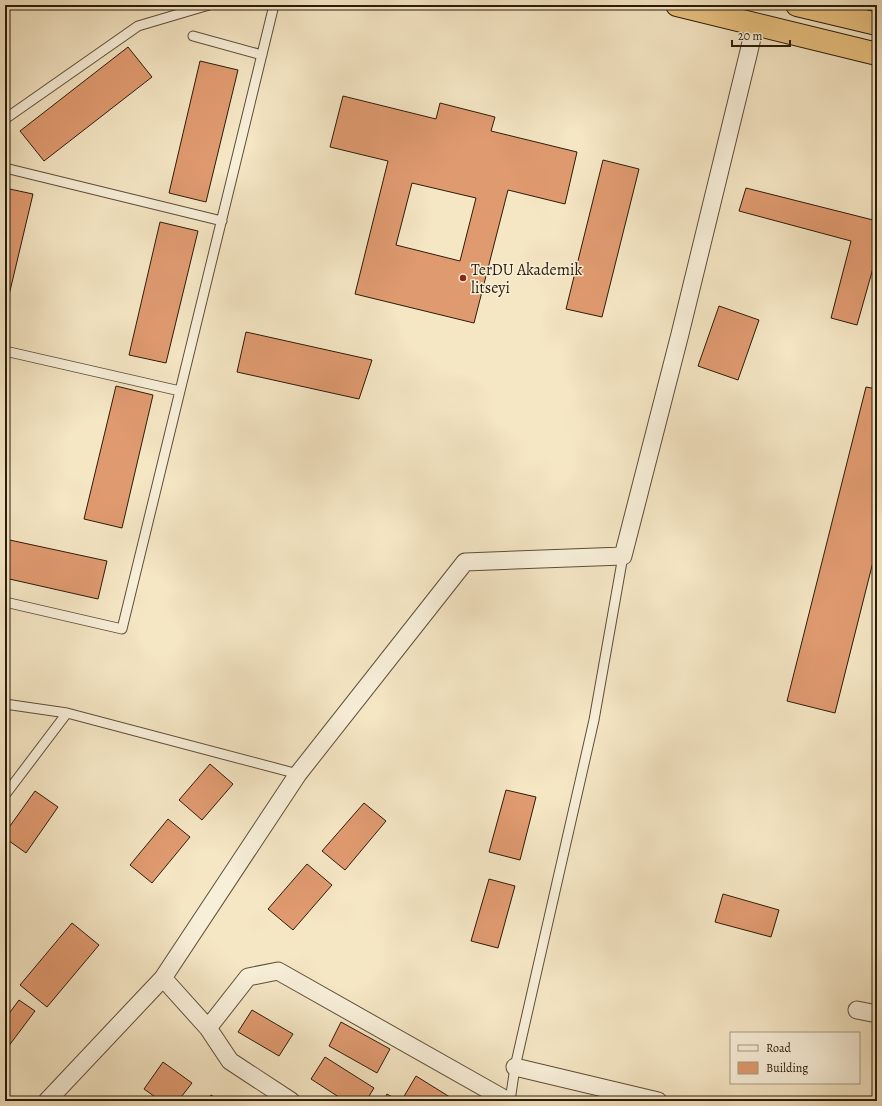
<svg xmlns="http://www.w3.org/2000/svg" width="882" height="1106" font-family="Alegreya,serif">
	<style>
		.building { fill: #e09a70; stroke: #2b1c09; fill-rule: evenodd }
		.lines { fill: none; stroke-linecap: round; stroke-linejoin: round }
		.service-casing { stroke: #5e4e38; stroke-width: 11 }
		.minor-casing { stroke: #5e4e38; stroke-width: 19 }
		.trunk-casing { stroke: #2b1c09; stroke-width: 24 }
		.service { stroke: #f8efd9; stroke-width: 9 }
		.minor { stroke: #f8efd9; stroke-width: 17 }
		.trunk { stroke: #eac382; stroke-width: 22 }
		.poi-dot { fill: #8f2418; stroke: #f8efd9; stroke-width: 1.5 }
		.labels { text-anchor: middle; stroke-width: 3; stroke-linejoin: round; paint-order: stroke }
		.poi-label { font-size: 16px; fill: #2b1c09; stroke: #f8efd9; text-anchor: start }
	</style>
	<rect width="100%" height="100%" fill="#f5e6c4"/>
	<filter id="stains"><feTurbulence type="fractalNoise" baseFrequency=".005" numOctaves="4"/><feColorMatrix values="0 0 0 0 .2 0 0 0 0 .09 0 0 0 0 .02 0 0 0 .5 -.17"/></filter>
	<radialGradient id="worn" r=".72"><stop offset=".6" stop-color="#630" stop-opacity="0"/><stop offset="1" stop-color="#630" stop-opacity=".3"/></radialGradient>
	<!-- building -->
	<path class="building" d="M128,47l24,30 -108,84 -24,-30z
		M200,61l38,9 -32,132 -37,-9z
		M343,96l93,23 4,-16 55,14 -4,14 86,21 -12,52 -57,-14 -34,133 -119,-29 33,-133 -58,-14zM412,183l64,15 -16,63 -64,-16z
		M603,160l36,9 -37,148 -36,-8z
		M5,188l28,6 -28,118z
		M746,188l131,33v33l-20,71 -26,-7 20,-77 -112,-30z
		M160,222l38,9 -32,132 -37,-8z
		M719,306l40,14 -21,60 -40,-14z
		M246,332l126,28 -13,39 -122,-27z
		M116,386l37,9 -31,133 -38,-9z
		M866,387l11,2v157l-42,167 -48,-12z
		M5,539l102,22 -9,38 -93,-21z
		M210,764l23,20 -31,36 -23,-20z
		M5,768l5,4 -5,8z
		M506,790l30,7 -16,63 -31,-8z
		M35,791l23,16 -32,46 -21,-15v-5z
		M364,803l22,18 -41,49 -23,-19z
		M168,819l22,18 -38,46 -22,-18z
		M307,864l25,21 -39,45 -25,-21z
		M489,879l26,7 -17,62 -27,-7z
		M723,894l56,16 -8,27 -56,-15z
		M72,923l27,22 -52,62 -27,-22z
		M19,1000l16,11 -27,36 -3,-2v-26z
		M252,1010l41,24 -14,22 -41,-24z
		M341,1022l49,27 -13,24 -48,-27z
		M5,1057l5,4 -5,7z
		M325,1057l49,31 -8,13h-21l-34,-22z
		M163,1062l29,21 -14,18h-17l-17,-12z
		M416,1076l37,23 -1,2h-44l-5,-3z
		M387,1094l12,7h-16z
		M211,1095l10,6h-14z"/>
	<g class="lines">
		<defs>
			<path id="service" d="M193,36l69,19
				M5,119l133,-93 71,-21
				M5,168l217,53
				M5,351l175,40
				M5,602l117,27 152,-624
				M5,704l62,9 231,61
				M5,795l62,-82
				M510,1101l5,-34 79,-347 29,-164"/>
			<path id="minor" d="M163,978l45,50 22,33 61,40
				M857,1010l20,4
				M208,1028l40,-51 30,-6 230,130
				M515,1067l143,34
				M47,1101l116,-123 135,-204 167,-212 158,-6 57,-222 69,-283 6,-26"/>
			<path id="trunk" d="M677,5l200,49
				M797,5l80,19"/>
		</defs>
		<!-- service casing -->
		<use href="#service" class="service-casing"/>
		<!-- minor casing -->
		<use href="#minor" class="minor-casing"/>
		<!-- trunk casing -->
		<use href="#trunk" class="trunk-casing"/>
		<!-- service -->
		<use href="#service" class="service"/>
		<!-- minor -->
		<use href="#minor" class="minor"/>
		<!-- trunk -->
		<use href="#trunk" class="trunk"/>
	</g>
	<!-- markers -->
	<circle class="poi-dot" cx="463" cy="278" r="4"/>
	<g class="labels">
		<!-- poi labels -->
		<g class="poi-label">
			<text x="471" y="275">TerDU Akademik<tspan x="471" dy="18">litseyi</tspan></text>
		</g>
	</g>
	<!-- margin -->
	<rect width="882" height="1106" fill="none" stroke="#f5e6c4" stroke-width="20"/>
	<rect x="6" y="6" width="870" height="1094" fill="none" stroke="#2b1c09" stroke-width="2"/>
	<rect x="10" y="10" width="862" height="1086" fill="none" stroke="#2b1c09"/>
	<!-- legend -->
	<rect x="730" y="1032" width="130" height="52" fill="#f8efd9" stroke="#a69b86"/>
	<rect x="738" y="1045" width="20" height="6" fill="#f8efd9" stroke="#a69b86"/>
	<text x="766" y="1052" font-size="12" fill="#2b1c09">Road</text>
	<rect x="738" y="1062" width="20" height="12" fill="#e09a70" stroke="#a69b86"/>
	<text x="766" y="1072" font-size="12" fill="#2b1c09">Building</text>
	<!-- scale -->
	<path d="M732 40v6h58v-6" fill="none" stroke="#2b1c09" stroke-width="2"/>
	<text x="738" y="40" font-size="12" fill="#2b1c09" stroke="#f8efd9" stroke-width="3" paint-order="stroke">20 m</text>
	<rect width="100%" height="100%" filter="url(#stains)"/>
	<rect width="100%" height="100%" fill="url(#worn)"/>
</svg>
